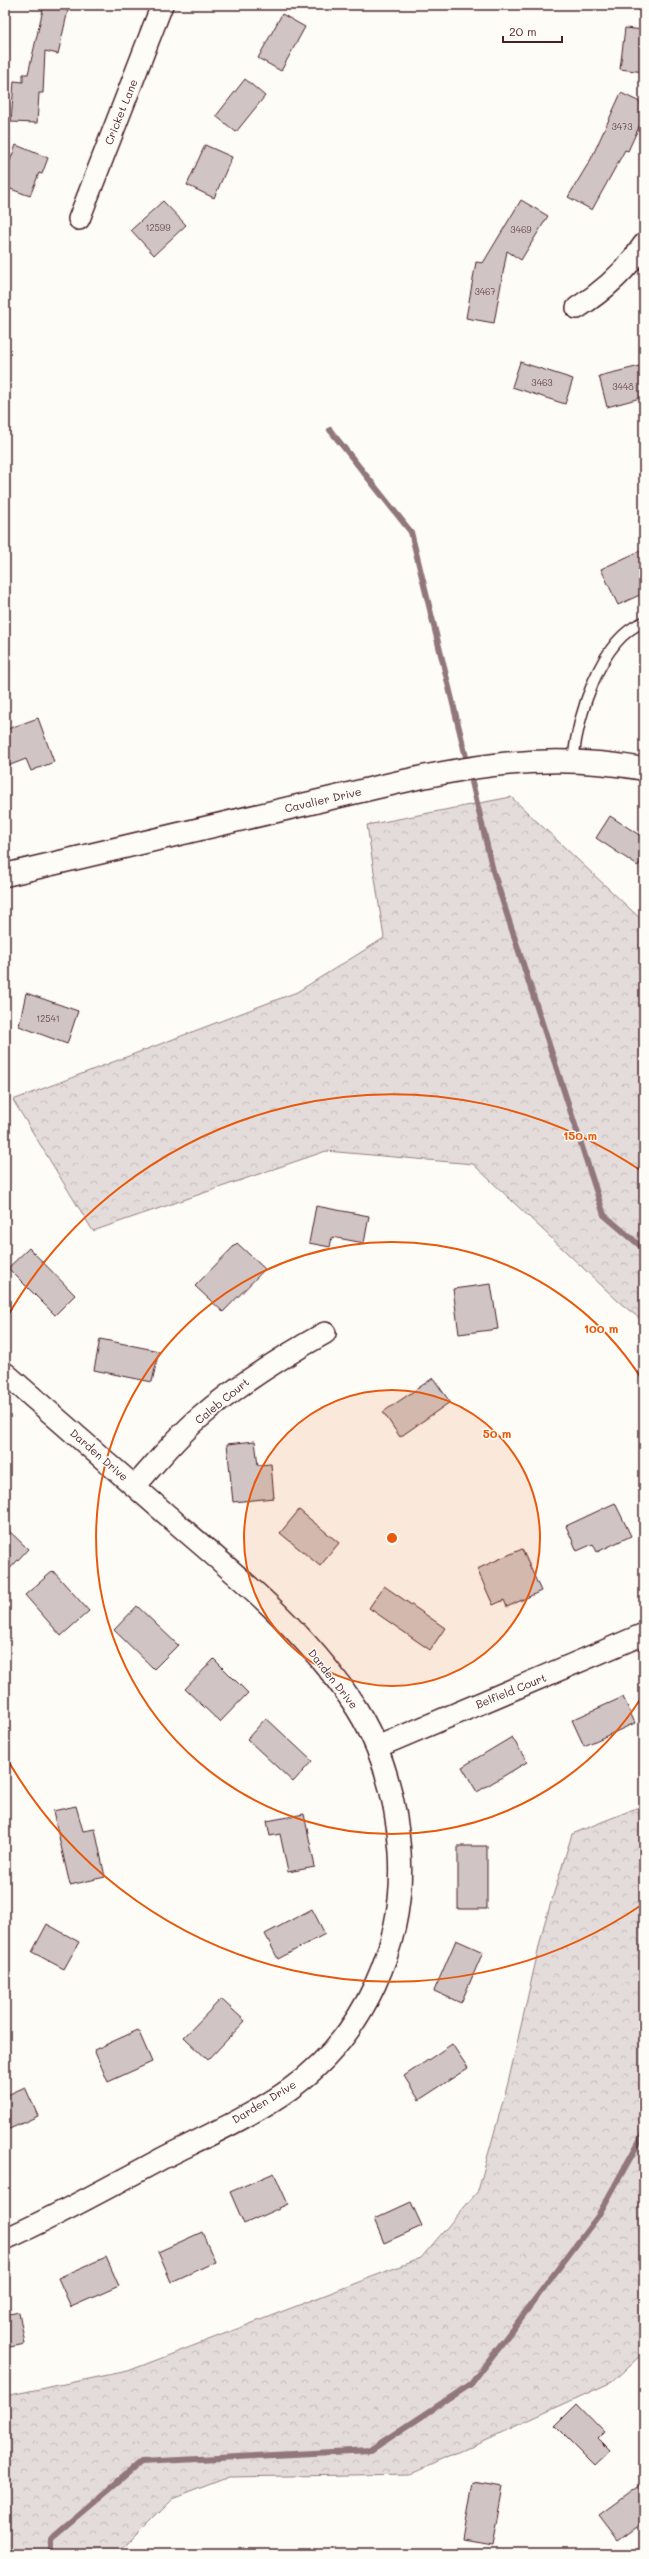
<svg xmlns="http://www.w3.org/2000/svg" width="649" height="2559" font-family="Mali,sans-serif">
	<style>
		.forest { fill: url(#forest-crowns); stroke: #967e82 }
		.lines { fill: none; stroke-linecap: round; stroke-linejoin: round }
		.stream { stroke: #91777b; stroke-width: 6 }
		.building { fill: #d0c5c4; stroke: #4a1f2b }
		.service-casing { stroke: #4a1f2b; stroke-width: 13 }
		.minor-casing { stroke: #4a1f2b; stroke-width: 24 }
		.tertiary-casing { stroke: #4a1f2b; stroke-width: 25 }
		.service { stroke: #fdfcf7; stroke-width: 10 }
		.minor { stroke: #fdfcf7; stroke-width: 21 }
		.tertiary { stroke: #fdfcf7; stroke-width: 22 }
		.ring { fill: none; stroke: #e8590c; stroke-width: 2 }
		.labels { text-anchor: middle; stroke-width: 3; stroke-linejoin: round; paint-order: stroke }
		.number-label { font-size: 9px; fill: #6c4851 }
		.street-label { font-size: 11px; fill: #4a1f2b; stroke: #fdfcf7 }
		.centre { fill: #e8590c; stroke: #fdfcf7; stroke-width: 2 }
		.ring-label { font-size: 12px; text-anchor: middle; font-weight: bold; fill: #e8590c; stroke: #fdfcf7; stroke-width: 3; stroke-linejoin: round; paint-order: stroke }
	</style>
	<defs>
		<pattern id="forest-crowns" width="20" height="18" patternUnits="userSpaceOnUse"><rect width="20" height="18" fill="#e3dcda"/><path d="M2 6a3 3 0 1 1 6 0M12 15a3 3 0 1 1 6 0" fill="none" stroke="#c4bcbb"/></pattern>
	</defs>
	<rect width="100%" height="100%" fill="#fdfcf7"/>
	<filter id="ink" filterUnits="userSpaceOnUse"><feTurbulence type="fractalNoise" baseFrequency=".025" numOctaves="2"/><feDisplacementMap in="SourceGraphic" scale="8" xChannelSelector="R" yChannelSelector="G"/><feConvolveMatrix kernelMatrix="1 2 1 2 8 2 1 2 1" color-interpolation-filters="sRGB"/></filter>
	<g filter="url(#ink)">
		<!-- forest -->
		<path class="forest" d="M511,797l133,125v400l-25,-20 -146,-138 -147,-13 -233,80 -80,-131 284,-108 87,-54 -17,-113z
			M644,1805v547l-32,30 -201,92 -182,3 -57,22 -55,55h-112v-158l123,-25 293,-113 57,-67 30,-108 36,-158 28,-91z"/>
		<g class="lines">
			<!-- stream -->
			<path class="stream" d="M330,430l81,102 55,225
				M472,782l21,89 111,344 40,34
				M51,2554v-16l90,-76 230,-12 100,-66 127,-168 46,-83"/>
		</g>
		<!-- building -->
		<path class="building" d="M44,5l24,5 -10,44 -13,-3 -2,42h-4l-2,30 -26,-1 3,-41 9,1v-8h5z
			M282,14l23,13 -24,44 -23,-13z
			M625,28l19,2v42l-24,-3z
			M245,79l20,17 -29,36 -20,-16z
			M621,93l23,11v12l-16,35 -3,-1 -33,60 -24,-13 23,-38z
			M16,145l32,13 -6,16 -3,-1 -9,23 -25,-9v-13z
			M205,145l27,12 -18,41 -27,-13z
			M521,200l27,16 -27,44 -14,-9 -13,72 -28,-5 10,-56 7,1z
			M163,201l23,24 -32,30 -23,-25z
			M520,362l53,17 -8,25 -53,-17z
			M644,365v32l-37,10 -8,-31z
			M644,549v44l-26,12 -17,-36z
			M38,718l16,44 -23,9 -5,-12 -21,8v-37z
			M610,816l34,22v18l-6,10 -42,-28z
			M26,993l52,18 -11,33 -48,-18z
			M316,1206l53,10 -5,27 -32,-6 -2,10 -21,-4z
			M237,1243l28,26 -42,43 -28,-26z
			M29,1248l46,47 -20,20 -47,-47z
			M491,1284l7,45 -39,5 -6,-45z
			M100,1339l59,12 -7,31 -58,-12z
			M433,1378l17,24 -50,35 -17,-25z
			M255,1441l3,24 13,-1 3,34 -41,4 -6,-58z
			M615,1503l16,33 -34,16 -4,-8 -16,7 -11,-25z
			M299,1510l40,33 -19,23 -40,-33z
			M5,1527l23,22 -23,25z
			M522,1549l19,42 -34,16 -3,-7 -11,5 -16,-36z
			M53,1571l36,40 -28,25 -36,-41z
			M384,1586l61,42 -15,22 -61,-42z
			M137,1606l41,39 -24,24 -40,-39z
			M214,1659l34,34 -28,29 -35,-33z
			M623,1697l12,26 -51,23 -12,-26z
			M266,1718l46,43 -19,21 -46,-43z
			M512,1737l15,25 -50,30 -15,-25z
			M76,1806l7,25 12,-2 10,48 -35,8 -17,-74z
			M304,1814l11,53 -27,5 -8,-38 -10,2 -3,-15z
			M458,1846h29v63h-29z
			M312,1909l13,25 -47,25 -13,-25z
			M47,1924l32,18 -15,27 -32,-17z
			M456,1940l27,12 -22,51 -27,-12z
			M221,1999l24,22 -37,39 -24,-23z
			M138,2030l14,32 -44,20 -14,-32z
			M452,2044l16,24 -49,32 -15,-24z
			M25,2087l13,29 -33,15v-35z
			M274,2173l14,31 -44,20 -14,-32z
			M411,2202l11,24 -38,17 -10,-24z
			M202,2232l13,30 -44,20 -13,-30z
			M106,2257l13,29 -48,21 -13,-29z
			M19,2312l6,32 -20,4v-33z
			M577,2404l27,28 -6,6 13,13 -16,15 -40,-40z
			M473,2482l30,5 -11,59 -29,-5z
			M644,2482v39l-26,19 -19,-25z"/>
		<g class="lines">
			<defs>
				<path id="service" d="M573,760c5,-43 26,-121 71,-138"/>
				<path id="minor" d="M79,219l83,-214
					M577,308c27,-17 49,-37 67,-64
					M5,1373c59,51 118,103 177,155 61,52 124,105 169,172 31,45 45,98 49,152 6,90 -35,183 -110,237 -38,27 -83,47 -125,68 -53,28 -105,58 -160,82
					M135,1486c20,-22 40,-47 63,-67 39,-34 82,-61 127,-86
					M377,1747l267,-113"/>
				<path id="tertiary" d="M5,875c103,-24 206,-49 310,-73 115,-27 209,-55 329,-33"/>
			</defs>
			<!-- service casing -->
			<use href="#service" class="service-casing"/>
			<!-- minor casing -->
			<use href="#minor" class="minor-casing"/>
			<!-- tertiary casing -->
			<use href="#tertiary" class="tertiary-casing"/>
			<!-- service -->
			<use href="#service" class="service"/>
			<!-- minor -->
			<use href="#minor" class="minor"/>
			<!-- tertiary -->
			<use href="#tertiary" class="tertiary"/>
		</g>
	</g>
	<!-- distance rings -->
	<circle cx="392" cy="1538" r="148" fill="#e8590c" fill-opacity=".12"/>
	<g class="ring">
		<circle cx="392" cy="1538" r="148"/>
		<path d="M643 1695A296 296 0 1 1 643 1381"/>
		<path d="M643 1904A444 444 0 0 1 6 1757M6 1319A444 444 0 0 1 643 1172"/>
	</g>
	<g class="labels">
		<!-- number labels -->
		<g class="number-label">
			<text x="622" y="130">3473</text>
			<text x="158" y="231">12599</text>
			<text x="521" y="233">3469</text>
			<text x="485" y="295">3467</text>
			<text x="542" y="386">3463</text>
			<text x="623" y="390">3448</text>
			<text x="48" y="1022">12541</text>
		</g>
		<!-- street labels -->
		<g class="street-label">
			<text transform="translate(121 112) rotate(-68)" y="4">Cricket Lane</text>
			<text transform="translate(323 800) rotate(-13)" y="4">Cavalier Drive</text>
			<text transform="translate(222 1401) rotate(-39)" y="4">Caleb Court</text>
			<text transform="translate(99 1455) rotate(41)" y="4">Darden Drive</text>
			<text transform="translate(333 1679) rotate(52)" y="4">Darden Drive</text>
			<text transform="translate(511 1691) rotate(-22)" y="4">Belfield Court</text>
			<text transform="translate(264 2102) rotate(-31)" y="4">Darden Drive</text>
		</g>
	</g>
	<circle cx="392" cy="1538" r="6" class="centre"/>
	<g class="ring-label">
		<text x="580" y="1140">150 m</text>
		<text x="601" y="1333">100 m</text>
		<text x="497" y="1438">50 m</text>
	</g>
	<!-- margin -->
	<rect width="649" height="2559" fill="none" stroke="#fdfcf7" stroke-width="20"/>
	<rect x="10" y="10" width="629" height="2539" fill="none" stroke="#4a1f2b" stroke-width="1.5" filter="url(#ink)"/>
	<!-- scale -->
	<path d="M503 36v6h59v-6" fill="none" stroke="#4a1f2b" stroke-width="2"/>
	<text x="509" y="36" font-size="12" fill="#4a1f2b" stroke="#fdfcf7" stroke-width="3" paint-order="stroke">20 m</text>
</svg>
